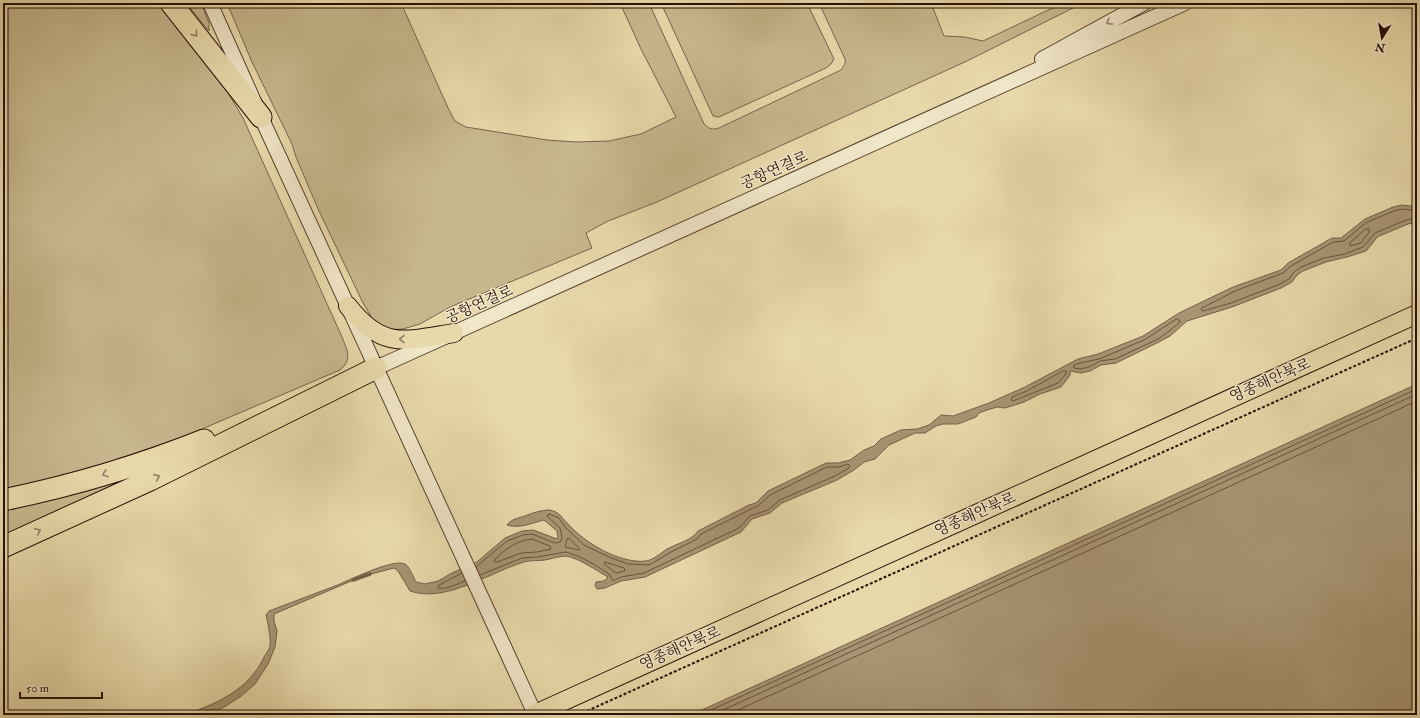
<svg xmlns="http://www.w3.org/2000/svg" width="1420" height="718" font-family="'IM FELL Double Pica','Noto Serif KR',serif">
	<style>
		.green { fill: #c7b78e; stroke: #78634a }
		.water { fill: #a79472; stroke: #745f47 }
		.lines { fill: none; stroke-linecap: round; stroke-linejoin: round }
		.shore { stroke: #68523c; stroke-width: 1 }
		.stream { stroke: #745f47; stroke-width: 3.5 }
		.minor-casing { stroke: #58422f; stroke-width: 16 }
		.major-casing { stroke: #280f06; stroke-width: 20 }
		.highway-casing { stroke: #280f06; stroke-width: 23 }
		.path { stroke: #280f06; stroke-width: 2; stroke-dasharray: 3 2; stroke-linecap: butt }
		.minor { stroke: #f0e6c8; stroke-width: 14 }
		.major { stroke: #e8d9aa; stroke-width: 18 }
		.highway { stroke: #e8d9aa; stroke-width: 21 }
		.oneway { stroke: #968571 }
		.oneway2 { stroke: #927e60 }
		.labels { text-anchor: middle; stroke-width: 3; stroke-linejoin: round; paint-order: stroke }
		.street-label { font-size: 15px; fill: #280f06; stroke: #f0e6c8 }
	</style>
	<rect width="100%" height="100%" fill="#e8d9aa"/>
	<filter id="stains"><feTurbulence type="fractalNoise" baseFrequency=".005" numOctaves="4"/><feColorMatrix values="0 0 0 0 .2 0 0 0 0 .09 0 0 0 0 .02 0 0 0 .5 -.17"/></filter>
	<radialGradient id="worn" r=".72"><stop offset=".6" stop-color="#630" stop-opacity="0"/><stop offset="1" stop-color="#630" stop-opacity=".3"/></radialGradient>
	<!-- green -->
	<path class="green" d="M3,3h161l54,73 25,42 99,219c5,13 11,22 -2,33l-152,65 -91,31 -51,15 -43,9z
		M186,3h15l8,20v8z
		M227,3h174l48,107 6,11 11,6 81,13 29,2 33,-1 32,-7 35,-17 -35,-68 -21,-46h29l55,121c5,5 8,6 15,4l122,-58c3,-4 5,-7 4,-11l-26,-56h112l13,33 21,1 18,4 80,-38h20l-116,58 -310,141 -49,19 -22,12 6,15 -142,59 -30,17 -17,5 -15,1 -13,-7 -12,-20 -44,-92 -23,-54 -4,-13 -40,-82z
		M661,3h146l27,56 -3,5 -5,4 -107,49 -6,-1z
		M126,477l2,3 -125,58v-28z"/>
	<!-- water -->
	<path class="water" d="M1417,203v19l-9,2 -31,13 -5,7 -6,7 -19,6 -21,5 -23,9 -6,4 -5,7 -11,6 -49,19 -45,14 -17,15 -11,6 -43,21 -15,2 -11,6 -9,2 -11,-2v4l-2,3 -7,9 -21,7 -16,8 -19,6 -8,-1 -10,3 -8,3 -3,4 -18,7h-15l-7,2 -11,7h-10l-26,12 -14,14 -11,3 -10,8 -17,10 -55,23 -12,10 -18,6 -11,13 -96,45 -24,4 -16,7 -8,1 -2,-4 1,-3 8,-1 4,-4c-11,-6 -29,-19 -42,-21 -6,0 -15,3 -21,4 -8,1 -17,0 -24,3 -34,11 -76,40 -111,28l-12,-20 -4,-3 -31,8 -89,38v7l3,10 -2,16 -7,17 -13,20 -15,13 -19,12 -13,1 -13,5h-11c32,-11 65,-25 80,-58 2,-3 5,-7 6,-11 1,-9 -2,-22 -4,-31l3,-4c22,-8 44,-17 66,-25 13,-5 58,-28 70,-22 5,3 8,13 11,18l9,2 13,-3 14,-8 25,-11 28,-24 17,-7 11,-1 24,9 1,-1 -1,-7 -13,-11c-12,3 -25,9 -37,5 4,-6 12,-7 18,-9 7,-3 17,-6 24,-6 10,1 13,8 19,14 17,19 52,40 78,37 7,-1 15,-8 21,-12 11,-6 24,-8 31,-18l51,-26 7,-2 12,-12 58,-28h12l12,-3 14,-10 10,-4 7,-7 20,-9 16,-1 12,-4 12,-10 12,1 36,-13 36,-16 53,-28 20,-5 45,-18 36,-23 54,-26 48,-17 7,-7 44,-25h9l24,-19 28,-12 9,-2 8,1z
		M1417,384v331h-726z"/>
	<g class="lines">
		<!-- shore -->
		<path class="shore" d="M1417,208l-6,2 -9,-1 -8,2 -27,11 -23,19 -11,1 -42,24 -8,7 -48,18 -33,17 -1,2 2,1 28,-8 49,-19 9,-5 5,-7 7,-5 23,-9 21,-4 18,-7 12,-14 31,-13 11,-2
			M1366,229h3v3l-8,11 -11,3v-3z
			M1177,319l2,1 1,2 -12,10 -10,7 -43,20 -15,2 -11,6 -9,2 -6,-1v-3l6,-2 19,-4 45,-19z
			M1063,371h3v3l-8,9 -45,18 -2,-1 1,-3 15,-6z
			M532,539l18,7 1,3 -14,3 -16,1 -24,9h-3l1,-3c11,-10 22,-19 37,-20z
			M570,539l9,9v2l-14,-3 2,-8z
			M605,562l19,6 1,3 -9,2 -11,-8z
			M476,567l31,-26 16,-6 9,-1 20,8 5,1 3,-1 2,-4 -2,-10 -12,-11 -1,-2 2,-1 10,4 6,9 19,18 25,12 19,7 21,1 22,-13 26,-13 4,-5 50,-25 7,-3 12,-11 57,-28h12l9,-3 2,2 -1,2 -14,8 -55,24 -12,10 -18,6 -11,12 -95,45 -23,4 -8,4 -4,-7 -14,-9 -17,-9 -12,-4 -29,5 -15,1 -42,17
			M462,573l-23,12 -1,3c8,2 19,-4 27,-7
			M700,715l717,-326
			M712,715l705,-321
			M727,715l690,-314"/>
		<!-- stream -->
		<path class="stream" d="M353,580l17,-6"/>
		<defs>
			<path id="minor" d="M210,3l51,114 274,597
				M1042,59l102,-56
				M376,368l809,-365"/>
			<path id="major" d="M348,306c34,44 57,35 106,27
				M533,715l884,-401"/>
			<path id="highway" d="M171,3l90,114
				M3,500c68,-14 136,-34 201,-60
				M3,547l147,-67 226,-112"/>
		</defs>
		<!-- minor casing -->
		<use href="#minor" class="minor-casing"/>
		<!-- major casing -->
		<use href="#major" class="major-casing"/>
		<!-- highway casing -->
		<use href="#highway" class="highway-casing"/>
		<!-- path -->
		<path class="path" d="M578,715l839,-377"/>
		<!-- minor -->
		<use href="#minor" class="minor"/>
		<!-- major -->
		<use href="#major" class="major"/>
		<!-- highway -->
		<use href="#highway" class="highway"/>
	</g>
	<!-- one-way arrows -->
	<defs><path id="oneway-chevron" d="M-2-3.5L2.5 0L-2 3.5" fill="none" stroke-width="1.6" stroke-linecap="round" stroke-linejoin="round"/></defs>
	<use class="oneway" href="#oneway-chevron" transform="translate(1109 22) rotate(151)"/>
	<g class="oneway2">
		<use href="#oneway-chevron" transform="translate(195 34) rotate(52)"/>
		<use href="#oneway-chevron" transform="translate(402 339) rotate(-178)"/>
		<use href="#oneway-chevron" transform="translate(105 474) rotate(161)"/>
		<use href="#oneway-chevron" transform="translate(157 477) rotate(-26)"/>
		<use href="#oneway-chevron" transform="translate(38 531) rotate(-25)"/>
	</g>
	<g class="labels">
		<!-- street labels -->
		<g class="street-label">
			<text transform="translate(774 170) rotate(-24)" y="5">공항연결로</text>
			<text transform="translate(479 304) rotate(-24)" y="5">공항연결로</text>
			<text transform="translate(1270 380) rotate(-24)" y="5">영종해안북로</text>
			<text transform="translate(975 514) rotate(-24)" y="5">영종해안북로</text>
			<text transform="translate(680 648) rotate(-24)" y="5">영종해안북로</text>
		</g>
	</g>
	<!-- margin -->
	<rect width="1420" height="718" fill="none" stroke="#e8d9aa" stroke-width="16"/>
	<rect x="4" y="4" width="1412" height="710" fill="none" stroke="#280f06" stroke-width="2"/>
	<rect x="8" y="8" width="1404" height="702" fill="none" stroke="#280f06"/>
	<!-- north arrow -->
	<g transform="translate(1382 38) rotate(191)" stroke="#f0e6c8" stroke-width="3" paint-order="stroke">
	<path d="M0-3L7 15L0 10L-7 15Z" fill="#280f06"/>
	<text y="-6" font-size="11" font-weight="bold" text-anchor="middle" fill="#280f06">N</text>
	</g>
	<!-- scale -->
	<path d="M20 692v6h82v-6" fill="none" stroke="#280f06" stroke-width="2"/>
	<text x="26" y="692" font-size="12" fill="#280f06" stroke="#f0e6c8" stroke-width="3" paint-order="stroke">50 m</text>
	<rect width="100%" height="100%" filter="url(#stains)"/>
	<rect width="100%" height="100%" fill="url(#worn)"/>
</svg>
